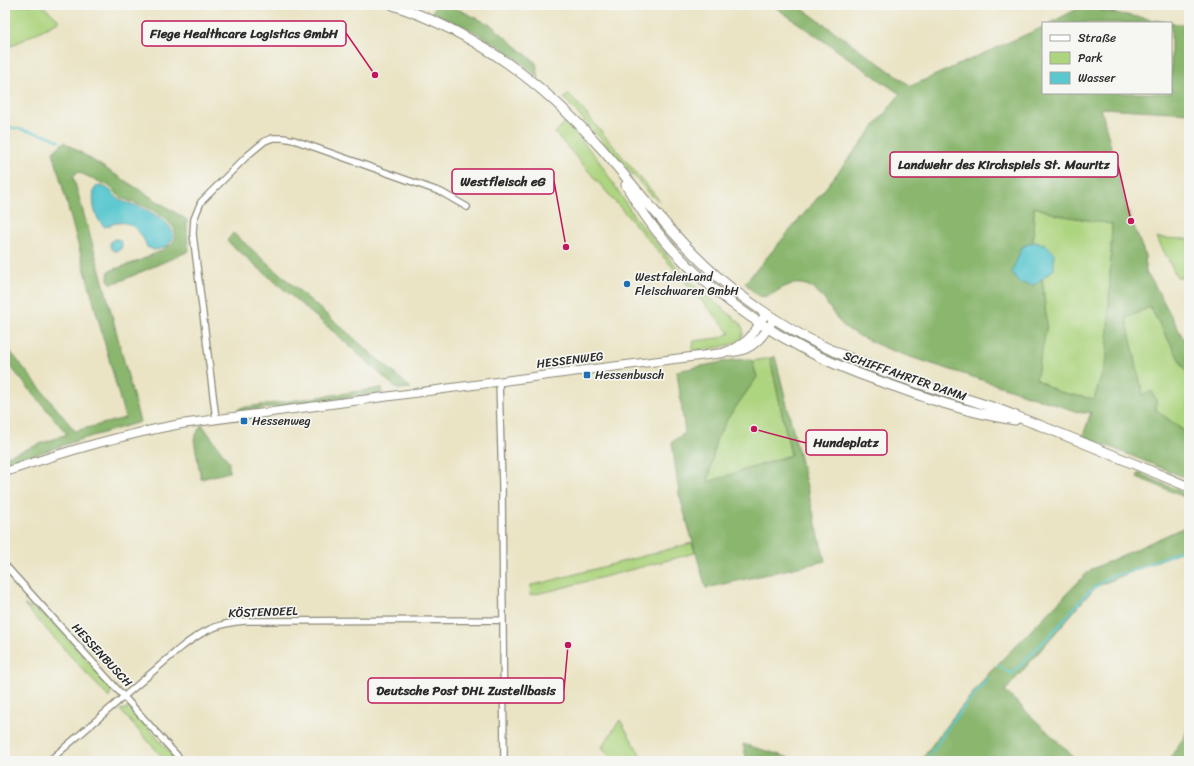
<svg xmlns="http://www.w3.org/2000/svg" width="1194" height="766" font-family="Sriracha,sans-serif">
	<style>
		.green { fill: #add47f; stroke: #6c8055 }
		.forest { fill: #8ab66e; stroke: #5a704c; fill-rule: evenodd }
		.water { fill: #5bc8d0; stroke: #437a7e }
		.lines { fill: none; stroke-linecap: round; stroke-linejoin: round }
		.stream { stroke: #5bc8d0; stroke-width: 2 }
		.street-casing { stroke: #8a8878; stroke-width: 8 }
		.secondary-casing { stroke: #8a8878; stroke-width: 10 }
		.primary-casing { stroke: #8a8878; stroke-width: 11 }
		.street { stroke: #fff; stroke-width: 5.5 }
		.secondary { stroke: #fff; stroke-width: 8 }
		.primary { stroke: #fff; stroke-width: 9 }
		.poi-dot { fill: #1f6fb2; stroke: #f6f6f2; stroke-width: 1.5 }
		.labels { text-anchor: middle; stroke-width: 3.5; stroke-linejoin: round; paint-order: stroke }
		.poi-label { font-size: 12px; fill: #2b2b2b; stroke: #f6f6f2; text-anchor: start }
		.street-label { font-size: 12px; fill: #2b2b2b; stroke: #f6f6f2 }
		.leader { fill: none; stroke: #c2185b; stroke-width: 1.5 }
		.callout-dot { fill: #c2185b; stroke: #f6f6f2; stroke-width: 1.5 }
		.callout { fill: #f6f6f2; stroke: #c2185b; stroke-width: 1.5 }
		.callout-label { font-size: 13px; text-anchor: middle; font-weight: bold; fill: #2b2b2b }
	</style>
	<rect width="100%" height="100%" fill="#f6f6f2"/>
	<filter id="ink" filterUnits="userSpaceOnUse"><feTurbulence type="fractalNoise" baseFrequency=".025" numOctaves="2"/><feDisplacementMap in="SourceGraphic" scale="8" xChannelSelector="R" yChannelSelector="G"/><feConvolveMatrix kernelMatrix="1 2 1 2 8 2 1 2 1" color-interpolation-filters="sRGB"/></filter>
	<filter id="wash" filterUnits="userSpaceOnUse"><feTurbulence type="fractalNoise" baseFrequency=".012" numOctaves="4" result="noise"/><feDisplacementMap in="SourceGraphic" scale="16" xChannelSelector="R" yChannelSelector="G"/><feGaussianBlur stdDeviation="0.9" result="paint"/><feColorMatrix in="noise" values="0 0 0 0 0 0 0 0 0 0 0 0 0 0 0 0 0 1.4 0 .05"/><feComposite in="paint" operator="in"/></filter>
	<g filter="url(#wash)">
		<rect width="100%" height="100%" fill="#eae4c5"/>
		<!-- green -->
		<path class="green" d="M5,5h37l18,16 -55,28z
			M569,94l13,15 78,92 -8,-5 -88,-98z
			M565,122l32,36 37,58 47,56 15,15 43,35c20,25 -34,27 -47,29l2,-10 25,-3 11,-5 -175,-200z
			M1034,207l24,8 54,9 -5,135 -13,40 -36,-7 -22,-13 11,-54 -5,-47 12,-9 -9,-25 -12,-2z
			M1157,238l32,1v38h-12z
			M1150,307l39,70v52l-5,2 -28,-21v-10l-13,-5 -17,-77z
			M770,358l21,97 -83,27 8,-42 12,-22 29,-41 -5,-16z
			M692,543l3,10 -145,38 -20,4 1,-10 15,-3z
			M24,605l24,12 64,71 -3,10z
			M130,708l48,53h-12l-46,-51z
			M620,720l24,41h-31l-11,-14z"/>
		<!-- forest -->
		<path class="forest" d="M436,5h13l42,20 45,38 3,15c-17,-15 -34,-29 -53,-40 -17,-10 -36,-18 -54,-25z
			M772,5h25l114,81 132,-59v66h128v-70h-121l31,-16 108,19v87l-88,-5 26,101 18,46 1,18 7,9 36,67v28l-39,-70 -24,11 17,77 9,-4 4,9v10l28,21 5,-2v50l-106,-43 8,-24 -8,1 -8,-2c-42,-14 -83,-28 -124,-41 -34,-11 -71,-21 -102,-40 -17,-10 -23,-37 -40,-44 -26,-10 -36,17 -51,9 -4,-2 -9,-8 -13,-12l75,-88 80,-101zM1034,207l24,8 54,9 -5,135 -13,40 -36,-7 -22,-13 11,-54 -5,-47 -8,7 -12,-38 11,-5z
			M64,142l123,78v14l2,17 -66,29 -12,4 -3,-5 1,-8 27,-9 27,-12 10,-7 3,-7 -2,-8 -9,-10 -16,-10 -28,-10 -12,-12 -31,-14 -5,4 31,109 36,137 -61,18 -74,25v-8l62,-23 -62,-74v-15l70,86 50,-13 -72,-266z
			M233,233l178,155 -14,1 -62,-56 -108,-92z
			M775,356l50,205 -119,27 -27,-94 -7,-52 13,-9 -8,-62 55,-11 17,-1 3,2 5,16 -29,41 -12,22 -8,42 83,-27 -21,-97z
			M382,388l1,5 -146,19 3,-4z
			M201,425l2,1 26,36v10l-28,7 -7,-40z
			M1139,473l50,22v4l-52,-22z
			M1189,525v23l-94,39 -90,104 73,70h-157l21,-30 48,-59 100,-102z
			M1189,712v49h-21l18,-27z
			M743,744l54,16 2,1h-52z"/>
		<!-- water -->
		<path class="water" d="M101,186c11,3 11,8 19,14 6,3 12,4 18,6 10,4 38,18 35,31 -2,9 -12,12 -19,13l-7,-3c-4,-12 -14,-27 -30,-24 -4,0 -8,3 -12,4 -11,-8 -14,-28 -10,-40z
			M110 245a6 6 0 1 1 12 0a6 6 0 1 1-12 0Z
			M1033,242l12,2 9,9v16l-20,16 -15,-2 -7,-11 10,-25z"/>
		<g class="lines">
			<!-- stream -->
			<path class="stream" d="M5,126l44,10 10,5
				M998,666l14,8 44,-45 32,-37 13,-9 10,-7 18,-4 60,-25
				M926,761l25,-38 37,-45"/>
		</g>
	</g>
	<g filter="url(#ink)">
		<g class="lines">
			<defs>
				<path id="street" d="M499,382l3,103 2,276
					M216,419l-23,-185 1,-15 7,-17 47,-47 17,-14 8,-3h10l11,2 147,52 26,15
					M5,565l177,196
					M49,761l129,-111c22,-18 39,-27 67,-29l258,-1"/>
				<path id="secondary" d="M732,352c21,-1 33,-17 42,-34
					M5,472c58,-20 116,-37 176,-48l405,-54 137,-17c27,-10 29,-17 43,-40"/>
				<path id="primary" d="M393,5c85,29 149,77 209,144 46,53 87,110 145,151 18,13 36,25 56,36 60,32 127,51 192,72 15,5 29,12 44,17 51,20 100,41 150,62
					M626,185c11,19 23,38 38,55 38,44 88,82 140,109 30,16 62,28 95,39 38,14 76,26 116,32"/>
			</defs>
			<!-- street casing -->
			<use href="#street" class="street-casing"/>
			<!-- secondary casing -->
			<use href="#secondary" class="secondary-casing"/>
			<!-- primary casing -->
			<use href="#primary" class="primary-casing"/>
			<!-- street -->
			<use href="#street" class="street"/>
			<!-- secondary -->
			<use href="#secondary" class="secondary"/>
			<!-- primary -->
			<use href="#primary" class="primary"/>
		</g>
	</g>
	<!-- markers -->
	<g class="poi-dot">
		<circle cx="627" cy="284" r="4"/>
		<rect x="583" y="371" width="8" height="8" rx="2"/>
		<rect x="240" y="417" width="8" height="8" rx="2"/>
	</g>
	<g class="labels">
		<!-- poi labels -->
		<g class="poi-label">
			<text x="635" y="281">WestfalenLand<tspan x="635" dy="14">Fleischwaren GmbH</tspan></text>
			<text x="595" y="379">Hessenbusch</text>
			<text x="252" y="425">Hessenweg</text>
		</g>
		<!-- street labels -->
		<g class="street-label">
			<text transform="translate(570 360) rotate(-7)" y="4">HESSENWEG</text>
			<text transform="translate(905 376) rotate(19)" y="4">SCHIFFFAHRTER DAMM</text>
			<text transform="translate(263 612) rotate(-2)" y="4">KÖSTENDEEL</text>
			<text transform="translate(102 655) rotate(47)" y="4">HESSENBUSCH</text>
		</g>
	</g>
	<!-- callouts -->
	<path class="leader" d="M375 75L346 33M1131 221L1118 165M566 247L554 181M754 429L806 443M568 645L564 690"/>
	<g class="callout-dot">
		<circle cx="375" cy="75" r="4"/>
		<circle cx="1131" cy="221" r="4"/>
		<circle cx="566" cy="247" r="4"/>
		<circle cx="754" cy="429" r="4"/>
		<circle cx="568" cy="645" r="4"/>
	</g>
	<g class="callout">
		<rect x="142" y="21" width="204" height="25" rx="4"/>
		<rect x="890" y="152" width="228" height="25" rx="4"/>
		<rect x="452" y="169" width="102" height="25" rx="4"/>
		<rect x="806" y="430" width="81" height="25" rx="4"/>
		<rect x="368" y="678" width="196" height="25" rx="4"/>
	</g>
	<g class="callout-label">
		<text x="244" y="38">Fiege Healthcare Logistics GmbH</text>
		<text x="1004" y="169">Landwehr des Kirchspiels St. Mauritz</text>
		<text x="503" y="186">Westfleisch eG</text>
		<text x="846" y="447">Hundeplatz</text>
		<text x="466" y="695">Deutsche Post DHL Zustellbasis</text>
	</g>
	<!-- margin -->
	<rect width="1194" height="766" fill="none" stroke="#f6f6f2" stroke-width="20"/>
	<!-- legend -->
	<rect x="1042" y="22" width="130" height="72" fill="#f6f6f2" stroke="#a5a5a2"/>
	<rect x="1050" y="35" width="20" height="6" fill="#ffffff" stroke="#a5a5a2"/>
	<text x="1078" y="42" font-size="12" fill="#2b2b2b">Straße</text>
	<rect x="1050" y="52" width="20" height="12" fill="#add47f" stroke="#a5a5a2"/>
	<text x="1078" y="62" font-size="12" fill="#2b2b2b">Park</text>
	<rect x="1050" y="72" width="20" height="12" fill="#5bc8d0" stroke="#a5a5a2"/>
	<text x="1078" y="82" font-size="12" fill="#2b2b2b">Wasser</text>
</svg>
